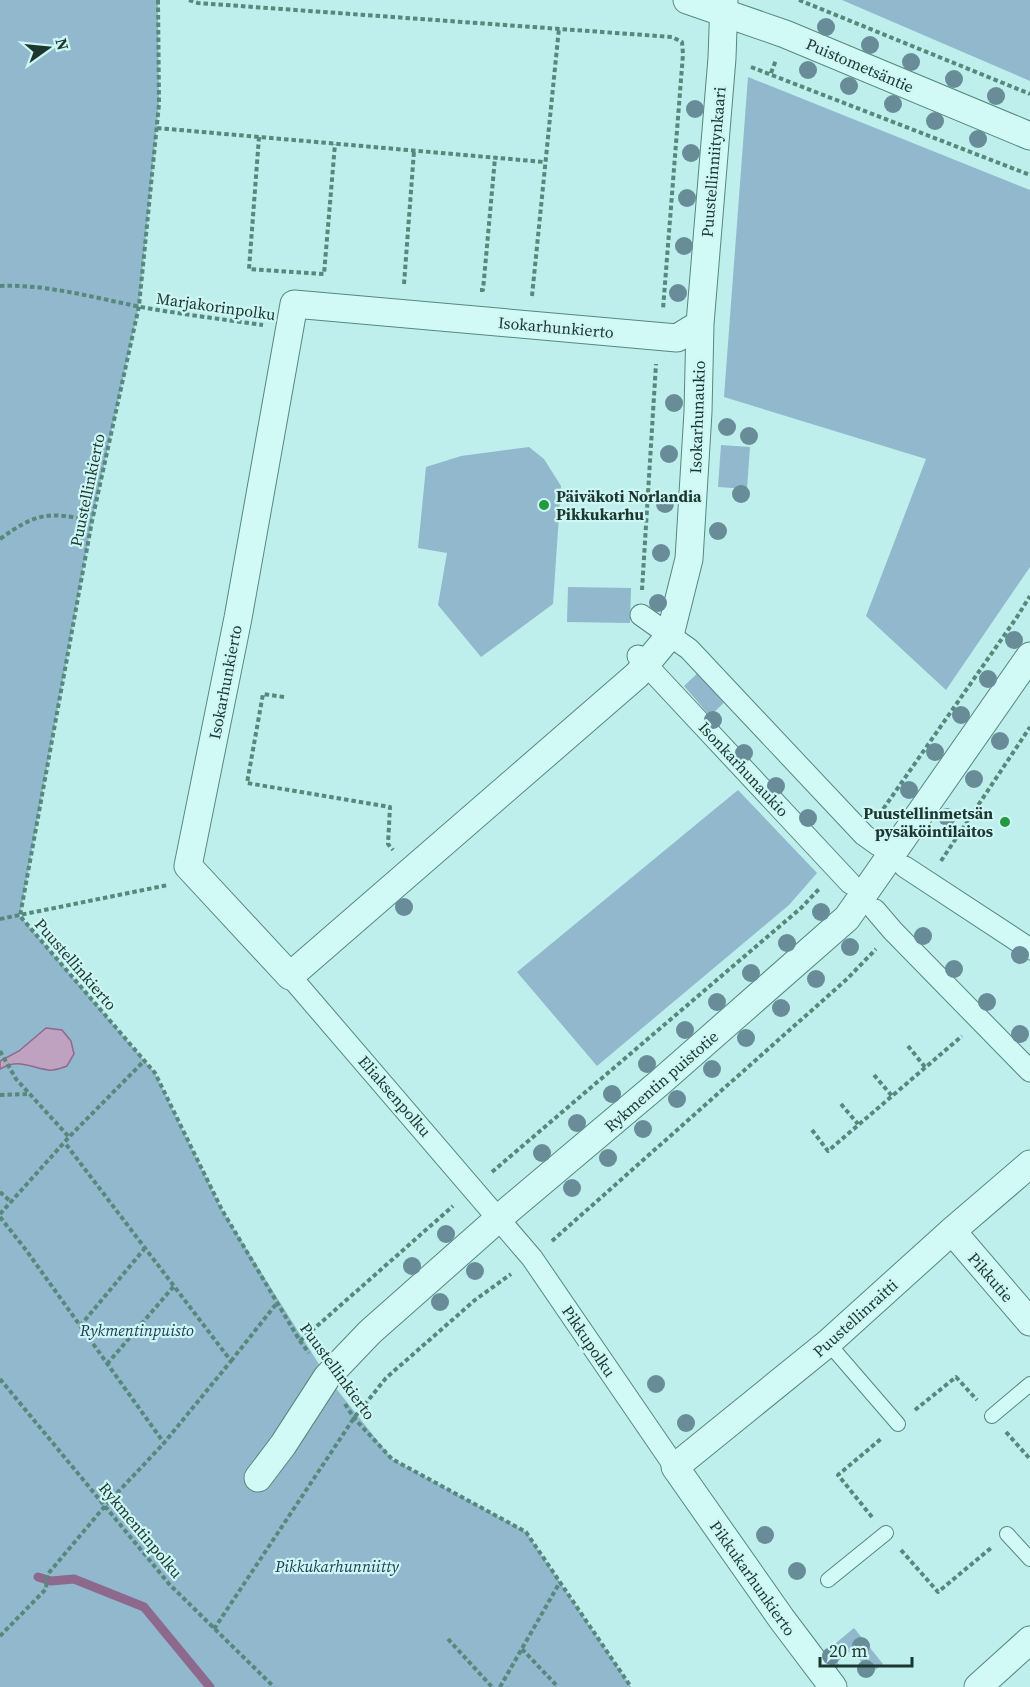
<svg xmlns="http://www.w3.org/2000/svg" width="1030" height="1687" font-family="'Source Serif 4',serif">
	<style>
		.green { fill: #91b8cd }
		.water { fill: #bfa1c0; stroke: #8e698e; stroke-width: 1.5 }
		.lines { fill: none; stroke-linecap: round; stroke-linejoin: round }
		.stream { stroke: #8e698e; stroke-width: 9 }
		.service-casing { stroke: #56887c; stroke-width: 16 }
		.pedestrian-casing { stroke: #56887c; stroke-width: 23 }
		.minor-casing { stroke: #56887c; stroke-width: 29 }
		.path { stroke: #56887c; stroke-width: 4; stroke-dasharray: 4.5 3; stroke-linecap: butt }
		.service { stroke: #d1faf7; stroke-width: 14 }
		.pedestrian { stroke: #d1faf7; stroke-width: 21 }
		.minor { stroke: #d1faf7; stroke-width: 27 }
		.tree { fill: #688c98 }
		.poi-dot { fill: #24993f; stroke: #cdf6f4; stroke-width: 2 }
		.labels { text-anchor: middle; stroke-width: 4.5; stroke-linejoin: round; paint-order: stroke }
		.street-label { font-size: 16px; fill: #1b372f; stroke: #cdf6f4 }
		.poi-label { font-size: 16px; font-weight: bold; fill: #1b372f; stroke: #cdf6f4; text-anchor: start }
		.park-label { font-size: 16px; font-style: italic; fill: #213b54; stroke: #cdf6f4 }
	</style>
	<rect width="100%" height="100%" fill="#beefec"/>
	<!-- green -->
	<path class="green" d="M0,0h158l1,104 -20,202 -47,215 -72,395 135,157 67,137 105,167 65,82 134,73 105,155h-631z
		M842,0h188v81z
		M748,77l282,113v377l-84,123 -80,-74 60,-157 -202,-62z
		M721,445l29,2 -3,42 -29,-2z
		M529,447l15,12 17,27 -8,118 -72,53 -43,-52 9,-52 -29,-5 8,-81 35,-11z
		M568,587l63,1 -1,35 -63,-1z
		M703,668l27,29 -20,19 -26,-30z
		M738,790l79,83 -28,32 -192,161 -80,-94z
		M854,1628l29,36 -16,12 -7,-9 3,-3 -11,-14 -15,12 3,4 -9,7 -12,-16z"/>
	<!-- water -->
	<path class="water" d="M46,1028l16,2 9,11 3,13 -7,12c-6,2 -13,5 -19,4 -20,-3 -29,-12 -48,-1v-8l19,-10z"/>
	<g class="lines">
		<!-- stream -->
		<path class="stream" d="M38,1577l13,4 23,-2 70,28 66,80"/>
		<defs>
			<path id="service" d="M828,1343l70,81
				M992,1416l38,-32
				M1007,1534l23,25
				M828,1580l58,-47"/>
			<path id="pedestrian" d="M641,615l48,34 175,186 14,10
				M638,656l212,227
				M905,867l125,82
				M875,910l18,21 137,140
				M290,976l242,282 143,209"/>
			<path id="minor" d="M687,0l98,34 245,102
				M700,324l-23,14 -383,-34 -56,314 -50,248 102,110 347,-301 33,-40 19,-76 9,-147 2,-88 22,-266 2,-58
				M952,1231l78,91
				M258,1478l25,-33 44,-68 43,-45 129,-114 159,-134 189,-166 183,-262
				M833,1687l-52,-69 -106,-151 153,-124 124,-112 78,-67
				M978,1687l52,-47"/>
		</defs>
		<!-- service casing -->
		<use href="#service" class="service-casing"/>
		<!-- pedestrian casing -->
		<use href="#pedestrian" class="pedestrian-casing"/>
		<!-- minor casing -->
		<use href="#minor" class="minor-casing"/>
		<!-- path -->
		<path class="path" d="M158,0l1,104 -20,202 -47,215 -72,395 135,157 67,137 78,131 9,12
			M189,0l9,3 474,34 10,5 1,12 -20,255
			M799,0l231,94
			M751,67l279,108
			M771,73l5,-13
			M157,128l387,34
			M259,137l-10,132 75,5 11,-130
			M404,284l10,-133
			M0,286c45,-2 92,11 136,20 42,8 85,13 127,19
			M480,290h3l12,-132
			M532,296l27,-268
			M0,539c36,-26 48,-28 92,-18
			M642,590l14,-226
			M284,697l-21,-3 -16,89 143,24 -2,37 5,6
			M879,815l138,-198 13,-21
			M941,861l89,-134
			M0,919l168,-34
			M908,1046l17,21
			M0,1051l16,28 53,58
			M874,1075l18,21
			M0,1095l28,-1
			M841,1104l17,20
			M812,1130l16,21 134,-115
			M492,1172l309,-264 19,-20
			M0,1192l11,10
			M0,1214l69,-77 75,-76
			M0,1217l26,33 138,193 67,-82 -166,-218
			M552,1241l295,-262 29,-30
			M80,1326l65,-78
			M300,1341l153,-135
			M231,1361l46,-58
			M107,1364l67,-78
			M0,1379l170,206 104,102
			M345,1404l9,14 38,41 134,73 105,155
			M915,1410l41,-33 21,23
			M1006,1432l24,27
			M872,1517l-34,-42 44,-37
			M901,1550l37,42 53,-44
			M214,1629l140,-211 32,-40 89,-78 36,-26
			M0,1636l46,-47 1,-14 58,-69 59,-63
			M448,1639l44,48
			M522,1649l36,38
			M500,1687l60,-105"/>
		<!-- service -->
		<use href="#service" class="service"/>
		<!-- pedestrian -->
		<use href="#pedestrian" class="pedestrian"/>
		<!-- minor -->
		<use href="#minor" class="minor"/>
	</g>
	<!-- trees -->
	<g class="tree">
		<circle cx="826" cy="27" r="9"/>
		<circle cx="870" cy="45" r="9"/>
		<circle cx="911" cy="62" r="9"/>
		<circle cx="808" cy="70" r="9"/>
		<circle cx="954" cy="79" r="9"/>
		<circle cx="849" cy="86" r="9"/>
		<circle cx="996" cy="96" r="9"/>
		<circle cx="893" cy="104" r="9"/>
		<circle cx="695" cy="109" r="9"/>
		<circle cx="935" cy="121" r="9"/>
		<circle cx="978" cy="139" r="9"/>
		<circle cx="691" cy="153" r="9"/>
		<circle cx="687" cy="198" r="9"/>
		<circle cx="684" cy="246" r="9"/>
		<circle cx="678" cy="293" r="9"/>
		<circle cx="674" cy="403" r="9"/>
		<circle cx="727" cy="427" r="9"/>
		<circle cx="749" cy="436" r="9"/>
		<circle cx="669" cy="454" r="9"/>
		<circle cx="741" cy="494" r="9"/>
		<circle cx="665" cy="504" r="9"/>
		<circle cx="718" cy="531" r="9"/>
		<circle cx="661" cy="553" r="9"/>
		<circle cx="658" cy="603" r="9"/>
		<circle cx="1014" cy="640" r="9"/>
		<circle cx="988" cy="679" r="9"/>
		<circle cx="961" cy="715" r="9"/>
		<circle cx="713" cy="720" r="9"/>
		<circle cx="1000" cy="741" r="9"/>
		<circle cx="935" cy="752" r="9"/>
		<circle cx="744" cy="753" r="9"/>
		<circle cx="974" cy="779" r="9"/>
		<circle cx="776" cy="786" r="9"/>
		<circle cx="909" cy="790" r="9"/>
		<circle cx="947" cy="817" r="9"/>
		<circle cx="808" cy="818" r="9"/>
		<circle cx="404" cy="907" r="9"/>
		<circle cx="821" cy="912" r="9"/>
		<circle cx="923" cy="936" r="9"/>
		<circle cx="787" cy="943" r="9"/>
		<circle cx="850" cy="947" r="9"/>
		<circle cx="1020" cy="955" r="9"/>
		<circle cx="954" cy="969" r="9"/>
		<circle cx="751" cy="973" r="9"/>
		<circle cx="816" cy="979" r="9"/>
		<circle cx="717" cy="1002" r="9"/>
		<circle cx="987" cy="1002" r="9"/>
		<circle cx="781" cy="1008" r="9"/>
		<circle cx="685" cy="1030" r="9"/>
		<circle cx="1020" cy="1034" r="9"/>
		<circle cx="746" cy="1038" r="9"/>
		<circle cx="647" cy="1064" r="9"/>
		<circle cx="712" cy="1069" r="9"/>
		<circle cx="612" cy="1094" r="9"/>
		<circle cx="677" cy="1099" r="9"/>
		<circle cx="577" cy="1123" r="9"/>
		<circle cx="643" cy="1129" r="9"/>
		<circle cx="542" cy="1153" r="9"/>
		<circle cx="608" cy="1158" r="9"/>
		<circle cx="572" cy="1188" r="9"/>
		<circle cx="446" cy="1234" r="9"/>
		<circle cx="412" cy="1266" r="9"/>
		<circle cx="475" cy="1271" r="9"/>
		<circle cx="440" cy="1302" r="9"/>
		<circle cx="656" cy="1384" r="9"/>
		<circle cx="686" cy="1423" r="9"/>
		<circle cx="765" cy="1535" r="9"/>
		<circle cx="797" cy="1571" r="9"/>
		<circle cx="861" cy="1646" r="9"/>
		<circle cx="831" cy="1656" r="9"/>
		<circle cx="866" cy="1669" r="9"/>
	</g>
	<!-- markers -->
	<g class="poi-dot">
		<circle cx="544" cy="505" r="6"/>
		<circle cx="1005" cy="822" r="6"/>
	</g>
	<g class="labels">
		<!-- street labels -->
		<g class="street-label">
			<text transform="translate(860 65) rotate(23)" y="6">Puistometsäntie</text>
			<text transform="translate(713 162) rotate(-85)" y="6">Puustellinniitynkaari</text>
			<text transform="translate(216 306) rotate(8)" y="6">Marjakorinpolku</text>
			<text transform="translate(556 327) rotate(5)" y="6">Isokarhunkierto</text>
			<text transform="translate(697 417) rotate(-88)" y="6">Isokarhunaukio</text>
			<text transform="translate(87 490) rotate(-78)" y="6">Puustellinkierto</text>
			<text transform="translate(225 682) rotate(-79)" y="6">Isokarhunkierto</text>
			<text transform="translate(744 769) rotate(47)" y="6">Isonkarhunaukio</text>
			<text transform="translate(76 964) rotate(49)" y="6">Puustellinkierto</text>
			<text transform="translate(661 1081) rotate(-41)" y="6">Rykmentin puistotie</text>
			<text transform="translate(395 1096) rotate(49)" y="6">Eliaksenpolku</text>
			<text transform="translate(991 1277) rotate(49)" y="6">Pikkutie</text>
			<text transform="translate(855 1318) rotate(-42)" y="6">Puustellinraitti</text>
			<text transform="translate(589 1341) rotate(56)" y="6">Pikkupolku</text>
			<text transform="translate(338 1371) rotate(54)" y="6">Puustellinkierto</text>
			<text transform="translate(141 1530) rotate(50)" y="6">Rykmentinpolku</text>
			<text transform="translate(753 1578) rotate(55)" y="6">Pikkukarhunkierto</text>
		</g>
		<!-- poi labels -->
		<g class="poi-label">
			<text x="556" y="502">Päiväkoti Norlandia<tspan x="556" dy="18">Pikkukarhu</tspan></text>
			<text x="993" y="819" text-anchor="end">Puustellinmetsän<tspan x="993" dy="18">pysäköintilaitos</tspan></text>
		</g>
		<!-- park labels -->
		<g class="park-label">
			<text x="137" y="1336">Rykmentinpuisto</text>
			<text x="337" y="1572">Pikkukarhunniitty</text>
		</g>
	</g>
	<!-- north arrow -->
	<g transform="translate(48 48) rotate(75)" stroke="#cdf6f4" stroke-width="4.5" paint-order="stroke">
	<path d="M0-4.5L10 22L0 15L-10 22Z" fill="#1b372f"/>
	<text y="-9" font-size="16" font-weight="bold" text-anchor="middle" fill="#1b372f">N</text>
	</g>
	<!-- scale -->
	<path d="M820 1657v9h92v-9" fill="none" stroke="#1b372f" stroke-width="3"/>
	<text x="829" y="1657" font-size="18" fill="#1b372f" stroke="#cdf6f4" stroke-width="4.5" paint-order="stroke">20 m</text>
</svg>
